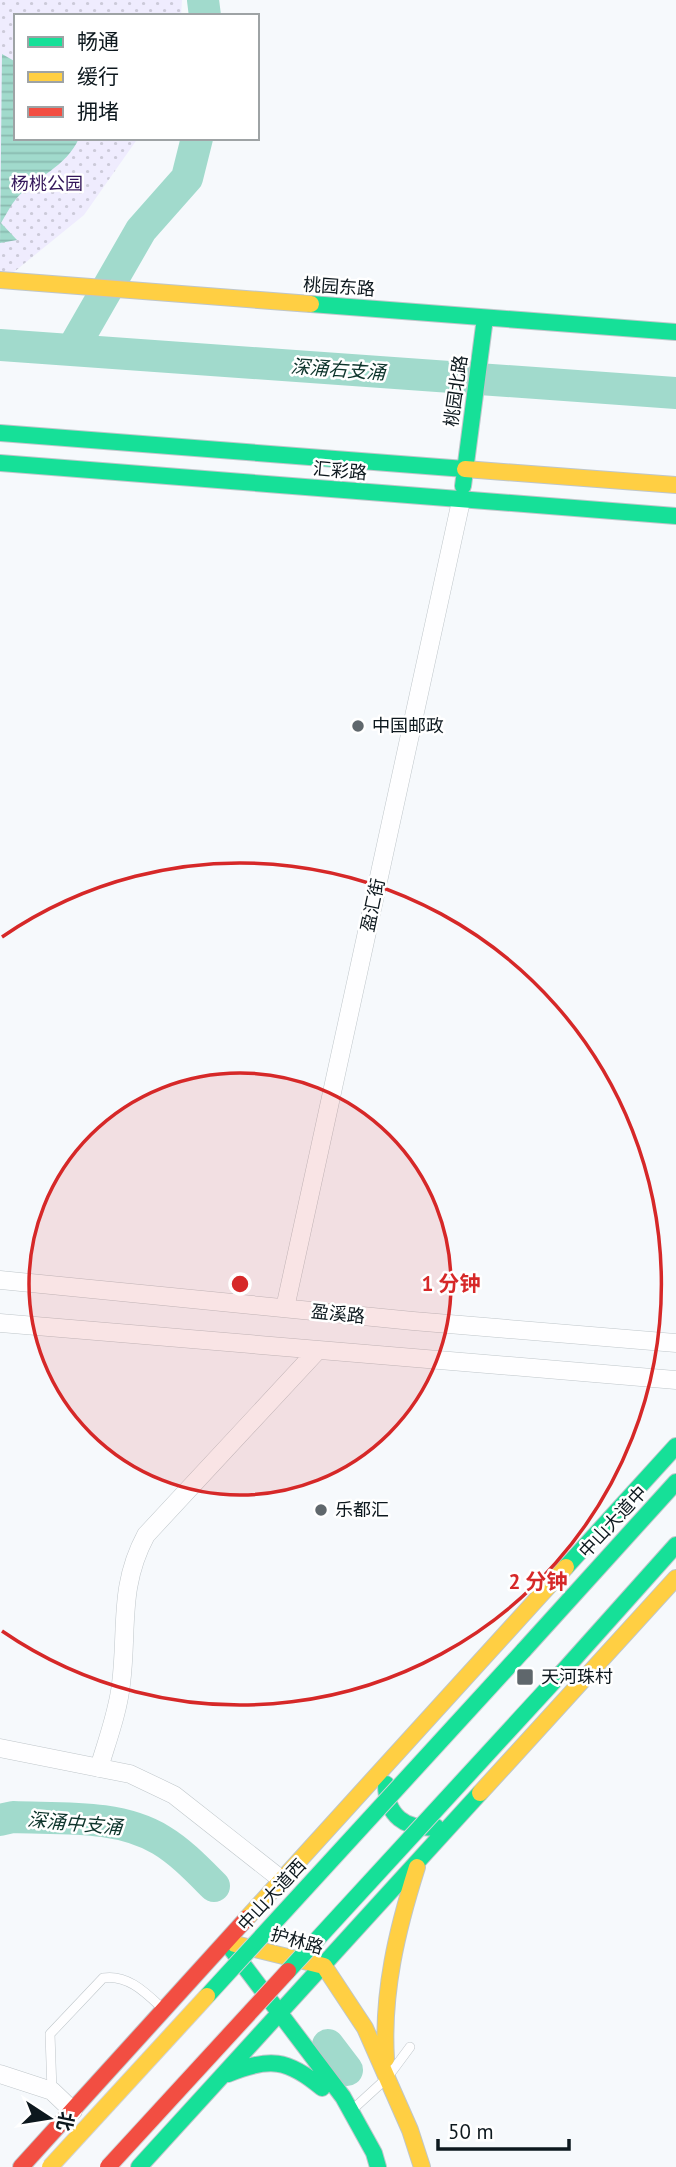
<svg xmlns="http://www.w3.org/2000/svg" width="676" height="2167" font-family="'PT Sans','Noto Sans SC',sans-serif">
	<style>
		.park { fill: url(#park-dots) }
		.water { fill: url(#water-rules) }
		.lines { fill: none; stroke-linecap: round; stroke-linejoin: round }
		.river { stroke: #a1dacc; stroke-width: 32 }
		.lane-casing { stroke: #bfc6ca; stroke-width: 10 }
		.street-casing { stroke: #bfc6ca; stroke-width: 19 }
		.fast-casing { stroke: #bfc6ca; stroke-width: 18 }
		.slow-casing { stroke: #bfc6ca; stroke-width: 18 }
		.jam-casing { stroke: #bfc6ca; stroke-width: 18 }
		.lane { stroke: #fefeff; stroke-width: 9 }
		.street { stroke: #fefeff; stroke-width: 18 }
		.fast { stroke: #16e098; stroke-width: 16 }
		.slow { stroke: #ffcf43; stroke-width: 16 }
		.jam { stroke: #f24e42; stroke-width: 16 }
		.fast-bridge-casing { stroke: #d0d3d6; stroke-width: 18; stroke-linecap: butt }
		.slow-bridge-casing { stroke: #d0d3d6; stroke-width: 18; stroke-linecap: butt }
		.jam-bridge-casing { stroke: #d0d3d6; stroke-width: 18; stroke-linecap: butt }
		.fast-bridge { stroke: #16e098; stroke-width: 16 }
		.slow-bridge { stroke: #ffcf43; stroke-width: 16 }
		.jam-bridge { stroke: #f24e42; stroke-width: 16 }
		.ring { fill: none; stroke: #d62828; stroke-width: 3.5 }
		.poi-dot { fill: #5f676c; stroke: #fff; stroke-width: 2.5 }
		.labels { text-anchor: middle; stroke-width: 5; stroke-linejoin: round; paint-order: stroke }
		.park-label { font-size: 18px; fill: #33165a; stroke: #fff }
		.street-label { font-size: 18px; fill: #0d181e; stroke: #fff }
		.poi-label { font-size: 18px; fill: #0d181e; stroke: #fff; text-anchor: start }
		.water-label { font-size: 19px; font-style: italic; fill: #0d342b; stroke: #fff }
		.centre { fill: #d62828; stroke: #fff; stroke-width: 3.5 }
		.ring-label { font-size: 21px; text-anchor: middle; font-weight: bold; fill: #d62828; stroke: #fff; stroke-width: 5; stroke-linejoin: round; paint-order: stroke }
	</style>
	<defs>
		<pattern id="park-dots" width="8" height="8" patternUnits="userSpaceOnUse" patternTransform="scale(1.75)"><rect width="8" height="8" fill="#efecfe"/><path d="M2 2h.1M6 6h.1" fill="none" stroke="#cccad9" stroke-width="1.8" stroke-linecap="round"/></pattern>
		<pattern id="water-rules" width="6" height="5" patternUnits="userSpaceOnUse" patternTransform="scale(1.75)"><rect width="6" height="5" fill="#a1dacc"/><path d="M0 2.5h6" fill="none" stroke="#89baaf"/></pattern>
	</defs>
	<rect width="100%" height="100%" fill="#f6f9fc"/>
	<!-- park -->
	<path class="park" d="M0,0h182l-1,16h-165v122h122l-54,77 -75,61 -9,-1z"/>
	<!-- water -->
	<path class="water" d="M2,54l14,8v76h63c-13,30 -43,38 -63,61 -6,7 -10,16 -15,24l16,17 -17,3z"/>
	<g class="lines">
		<!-- river -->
		<path class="river" d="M203,0l2,16
			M0,345l676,48
			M72,350l69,-120 46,-52 10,-40
			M0,1820l13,-3c48,2 106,-3 148,23 20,12 37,30 53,46
			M328,2045l19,25"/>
		<defs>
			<path id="lane" d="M52,2091l-2,-57 53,-56c24,-4 42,14 58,29
				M352,2110l35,-32 23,-31"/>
			<path id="street" d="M0,1280l413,41 263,22
				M285,1308l176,-807
				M0,1323l676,57
				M0,1748l130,26 44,21 108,85
				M99,1768c8,-27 19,-56 22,-84 7,-55 -3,-97 25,-149l170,-183
				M0,2074l52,17 21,20"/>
			<path id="fast" d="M311,304l365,28
				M0,433l465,36
				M0,463l676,53
				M463,486l22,-168
				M566,1567l110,-121
				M523,1651l153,-169
				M558,1677l118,-132
				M386,1784c0,32 19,46 50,43
				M229,1946l114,151 31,56 4,14
				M228,2074c41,-17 60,-15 94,14
				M139,2167l341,-374"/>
			<path id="slow" d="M0,280l311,24
				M465,469l211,16
				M480,1793l196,-215
				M247,1918l319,-351
				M235,1944l89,22 41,62 45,102 12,37
				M386,2059c-4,-67 11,-129 31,-192"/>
			<path id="jam" d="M21,2167l226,-249"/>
		</defs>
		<!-- lane casing -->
		<use href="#lane" class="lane-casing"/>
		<!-- street casing -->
		<use href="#street" class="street-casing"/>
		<!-- fast casing -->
		<use href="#fast" class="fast-casing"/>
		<!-- slow casing -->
		<use href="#slow" class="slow-casing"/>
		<!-- jam casing -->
		<use href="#jam" class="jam-casing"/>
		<!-- lane -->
		<use href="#lane" class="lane"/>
		<!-- street -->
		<use href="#street" class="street"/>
		<!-- fast -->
		<use href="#fast" class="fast"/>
		<!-- slow -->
		<use href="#slow" class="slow"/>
		<!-- jam -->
		<use href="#jam" class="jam"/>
		<defs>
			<path id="fast-bridge" d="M288,1971l270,-294
				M207,1996l316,-345"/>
			<path id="slow-bridge" d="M50,2167l157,-171"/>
			<path id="jam-bridge" d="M108,2167l180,-196"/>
		</defs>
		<!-- fast-bridge casing -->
		<use href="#fast-bridge" class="fast-bridge-casing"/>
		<!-- slow-bridge casing -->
		<use href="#slow-bridge" class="slow-bridge-casing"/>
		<!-- jam-bridge casing -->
		<use href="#jam-bridge" class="jam-bridge-casing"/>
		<!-- fast-bridge -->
		<use href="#fast-bridge" class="fast-bridge"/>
		<!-- slow-bridge -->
		<use href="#slow-bridge" class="slow-bridge"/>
		<!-- jam-bridge -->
		<use href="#jam-bridge" class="jam-bridge"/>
	</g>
	<!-- distance rings -->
	<circle cx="240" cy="1284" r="211" fill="#d62828" fill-opacity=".12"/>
	<g class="ring">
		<circle cx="240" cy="1284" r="211"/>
		<path d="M2 937A421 421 0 1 1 2 1631"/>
	</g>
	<!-- markers -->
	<g class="poi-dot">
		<circle cx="358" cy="726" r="7"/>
		<circle cx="321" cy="1510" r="7"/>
		<rect x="516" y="1668" width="18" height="18" rx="3.5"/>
	</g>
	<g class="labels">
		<!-- park labels -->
		<g class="park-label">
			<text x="47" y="190">杨桃公园</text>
		</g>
		<!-- street labels -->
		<g class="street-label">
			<text transform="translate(339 287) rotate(4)" y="6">桃园东路</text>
			<text transform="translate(456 391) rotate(-82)" y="6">桃园北路</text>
			<text transform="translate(340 471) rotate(5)" y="6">汇彩路</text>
			<text transform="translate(373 905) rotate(-78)" y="6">盈汇街</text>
			<text transform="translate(338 1314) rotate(6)" y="6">盈溪路</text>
			<text transform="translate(613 1522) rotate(-47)" y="6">中山大道中</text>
			<text transform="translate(272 1895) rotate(-47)" y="6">中山大道西</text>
			<text transform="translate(297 1941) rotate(16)" y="6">护林路</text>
		</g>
		<!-- poi labels -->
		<g class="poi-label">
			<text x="372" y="732">中国邮政</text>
			<text x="335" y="1516">乐都汇</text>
			<text x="541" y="1683">天河珠村</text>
		</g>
		<!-- water labels -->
		<g class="water-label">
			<text transform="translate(338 369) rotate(4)" y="7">深涌右支涌</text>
			<text transform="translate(75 1823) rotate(5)" y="7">深涌中支涌</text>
		</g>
	</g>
	<circle cx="240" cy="1284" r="10" class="centre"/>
	<g class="ring-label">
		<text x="451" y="1291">1 分钟</text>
		<text x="538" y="1589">2 分钟</text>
	</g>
	<!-- legend -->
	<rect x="14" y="14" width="245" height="126" fill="#ffffff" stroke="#9ea3a5" stroke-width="2"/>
	<rect x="28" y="37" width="35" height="10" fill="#16e098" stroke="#9ea3a5" stroke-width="2"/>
	<text x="77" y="49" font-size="21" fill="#0d181e">畅通</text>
	<rect x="28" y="72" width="35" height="10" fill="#ffcf43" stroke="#9ea3a5" stroke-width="2"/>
	<text x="77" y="84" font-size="21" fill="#0d181e">缓行</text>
	<rect x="28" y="107" width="35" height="10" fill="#f24e42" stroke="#9ea3a5" stroke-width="2"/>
	<text x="77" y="119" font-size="21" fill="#0d181e">拥堵</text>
	<!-- north arrow -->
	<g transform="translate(49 2118) rotate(102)" stroke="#ffffff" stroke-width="5" paint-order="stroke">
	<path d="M0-5L12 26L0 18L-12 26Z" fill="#0d181e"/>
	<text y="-10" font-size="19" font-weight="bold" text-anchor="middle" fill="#0d181e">北</text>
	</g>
	<!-- scale -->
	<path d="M438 2139v10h131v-10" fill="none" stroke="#0d181e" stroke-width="3.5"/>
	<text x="448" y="2139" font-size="21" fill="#0d181e" stroke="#ffffff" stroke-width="5" paint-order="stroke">50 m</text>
</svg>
